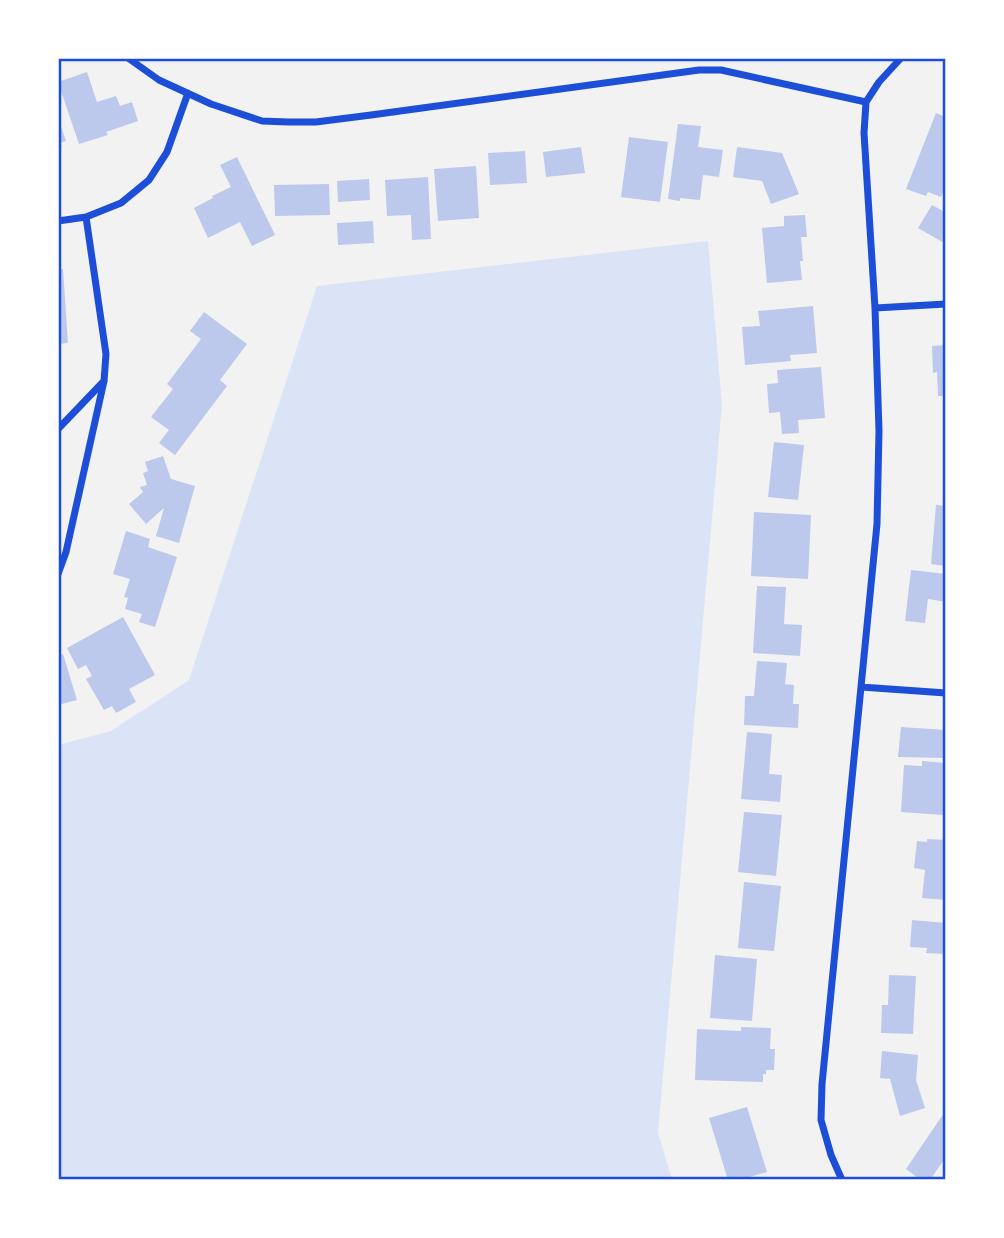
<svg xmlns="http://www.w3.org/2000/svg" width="1004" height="1238" font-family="'Archivo Narrow',sans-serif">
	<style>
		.green { fill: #dbe4f7 }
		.building { fill: #bdc9ec }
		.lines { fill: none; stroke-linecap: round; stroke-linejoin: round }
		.minor { stroke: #1d4ed8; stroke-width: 7 }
		.neatline { fill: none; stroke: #1d4ed8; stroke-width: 2.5 }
	</style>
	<rect width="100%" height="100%" fill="#f2f2f2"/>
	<!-- green -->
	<path class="green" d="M708,241l14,164 -64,727 14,48h-614v-435l53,-14 78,-51 128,-394z"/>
	<!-- building -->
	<path class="building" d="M87,72l10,30 19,-6 4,10 12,-4 6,19 -32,11 2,3 -29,9 -21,-62z
		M936,113l10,4v67l-5,13 -13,-5 -2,4 -20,-7z
		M58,118l8,23 -6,2 2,4 -4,2z
		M678,124l23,2 -3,21 25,3 -4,27 -16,-2 -3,25 -20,-2v3l-12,-2z
		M629,137l39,5 -8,60 -39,-5z
		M581,147l4,26 -39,4 -3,-25z
		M737,147l45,6 17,41 -28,10 -9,-23 -29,-4z
		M525,151l2,32 -37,2 -2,-32z
		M237,157l38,78 -23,11 -12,-24 -32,16 -14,-30 19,-10 -1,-2 19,-9 -11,-22z
		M476,166l3,52 -41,3 -4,-52z
		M428,177l3,62 -19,1 -1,-25 -24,1 -2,-36z
		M369,179l1,21 -32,2 -1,-21z
		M329,184l1,31 -55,1 -1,-31z
		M932,205l11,6 3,-6v39l-28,-16z
		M805,215l2,22h-6l2,24h-3l2,19 -35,3 -5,-55 22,-2v-10z
		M373,221l1,22 -36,2 -1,-22z
		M58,269h5l5,74 -10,1z
		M813,306l4,47 -27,2 1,6 -46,4 -3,-38 18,-1 -2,-15z
		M204,312l43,32 -27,36 7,6 -52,69 -16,-12 10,-13 -18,-13 22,-28 -6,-5 34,-45 -11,-8z
		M946,345v51h-8l-1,-24 -4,1 -1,-27z
		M821,367l4,51 -27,2 1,13 -17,1 -2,-22 -11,1 -2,-29 11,-1 -1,-13z
		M774,442l30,3 -6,55 -30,-3z
		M163,456l8,23 24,7 -16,57 -23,-7 8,-28 -18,16 -17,-20 14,-12 -3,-5 7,-2 -4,-12 5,-2 -3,-9z
		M936,505l10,1v60l-15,-2z
		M754,512l57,3 -3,64 -57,-3z
		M126,531l24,8 -2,8 29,10 -22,70 -16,-5 3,-8 -17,-5 3,-11 -4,-1 6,-18 -17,-5z
		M911,570l35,4v28l-18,-3 -3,24 -20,-2z
		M757,586l29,1 -2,37 18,1 -2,31 -47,-3z
		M123,617l32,58 -26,14 7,13 -20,11 -4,-7 -8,4 -18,-31 6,-3 -6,-11 -8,4 -11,-21z
		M63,654l14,46 -19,5v-50z
		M757,661l30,2 -2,21 9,1 -1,19h6l-1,24 -54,-3 1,-29h9z
		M901,727l45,3v28l-48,-1z
		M747,732l25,2 -3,40 13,1 -2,27 -39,-3z
		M922,761l24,2 -3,52 -42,-3 3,-47 18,1z
		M744,812l38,3 -6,61 -38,-4z
		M927,839l19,1v60l-24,-2 3,-28 -11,-2 3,-27 10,1z
		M744,882l37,4 -7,65 -36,-3z
		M912,920l34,3v31l-20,-1 1,-5 -17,-1z
		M715,955l42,4 -5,62 -42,-3z
		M889,975l27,1 -3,58 -32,-1 1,-28h6z
		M741,1027l30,1 -1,21h5l-1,21h-8v4h-3v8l-68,-2 2,-51 44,2z
		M882,1051l36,4 -2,25 9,28 -25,8 -10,-37 -10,-1z
		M747,1107l20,65 -28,8h-11l-19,-62z
		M946,1110v47l-16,23h-9l-15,-11z"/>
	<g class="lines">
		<!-- minor -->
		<path class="minor" d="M128,58l31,22 52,24 51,17 26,1h28l55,-7 328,-45h22l145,32
			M58,221l28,-4 35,-14 28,-23 18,-28 21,-59
			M875,308l71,-4
			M58,429l46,-48
			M58,574l8,-22 38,-171 2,-27 -20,-137
			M861,687l85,6
			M842,1180l-11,-25 -10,-35 1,-36 55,-560 2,-93 -4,-123 -11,-175 2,-31 13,-20 22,-24"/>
	</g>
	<!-- border -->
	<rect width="1004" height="1238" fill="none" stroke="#ffffff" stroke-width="119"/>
	<rect x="60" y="60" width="884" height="1118" class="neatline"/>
</svg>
